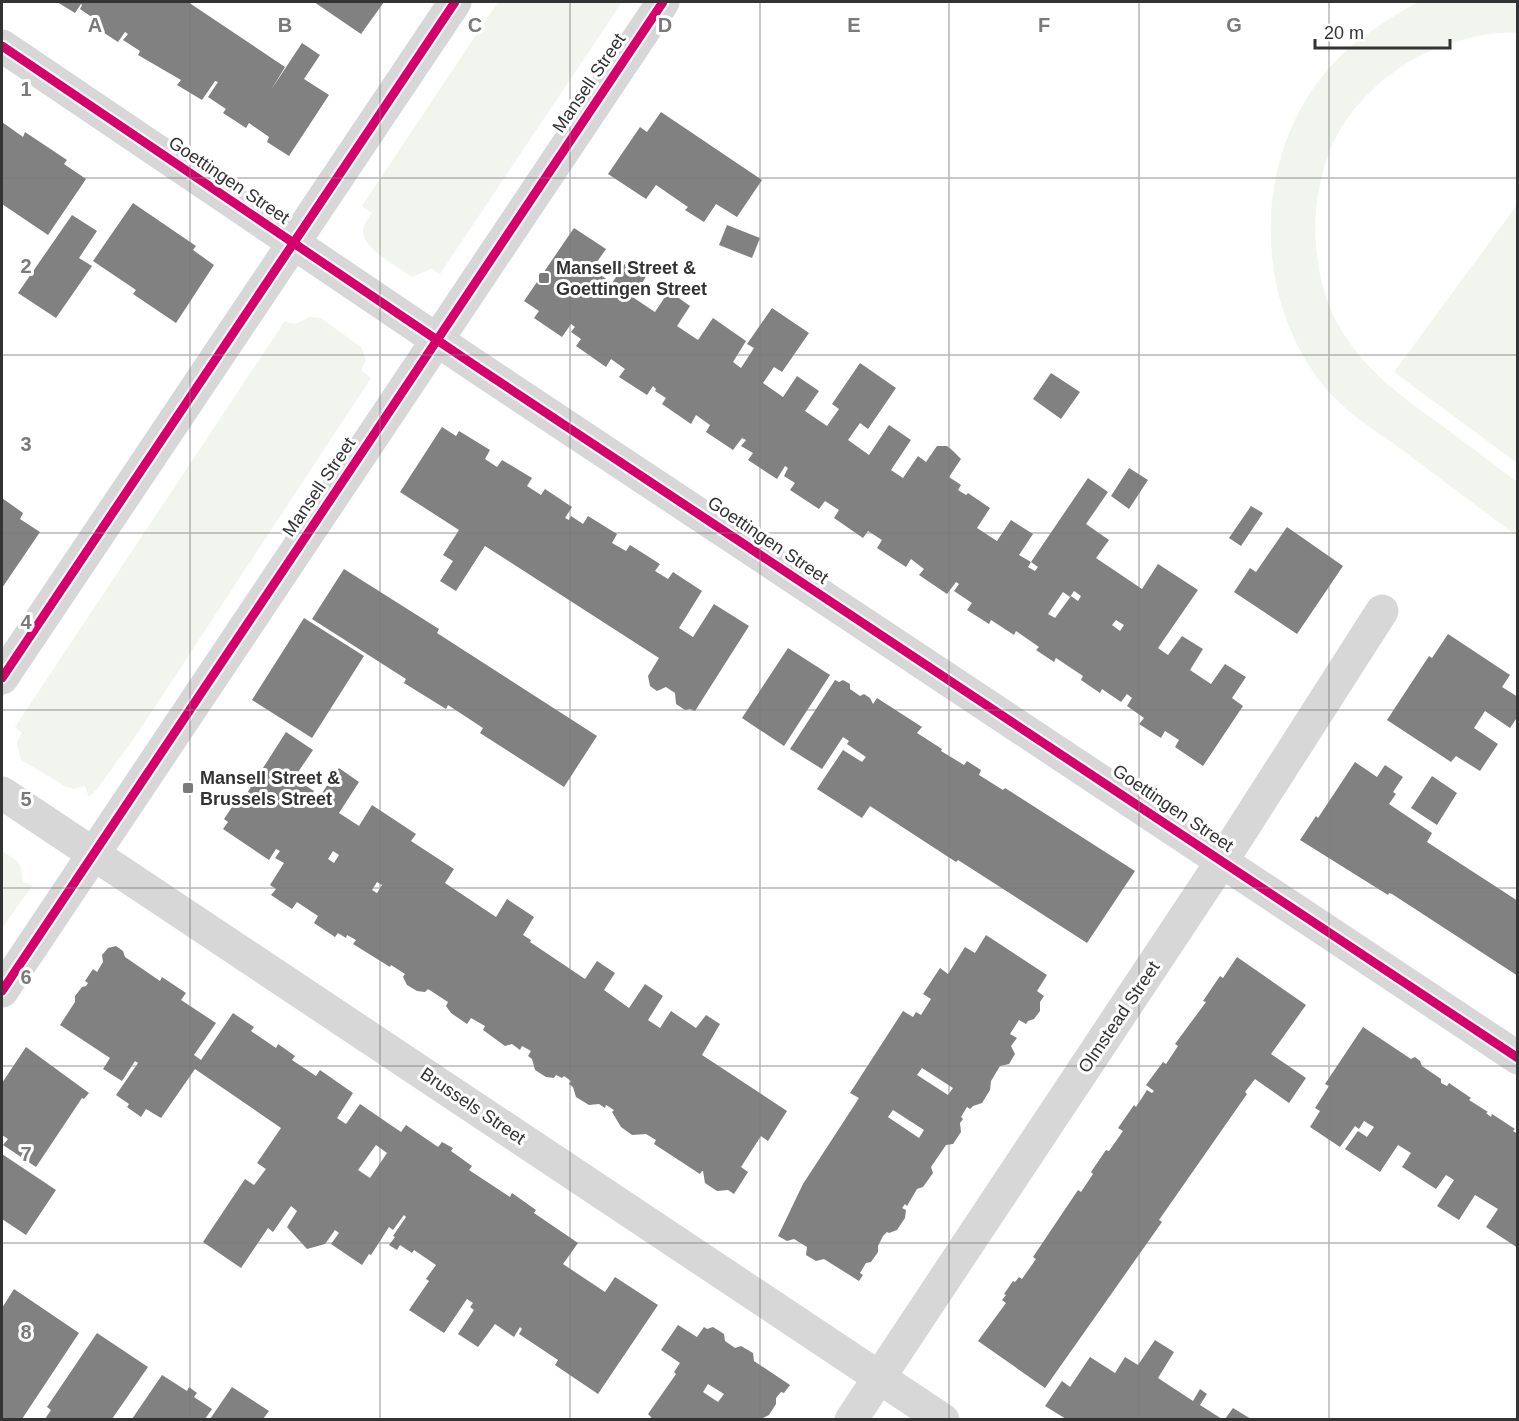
<svg xmlns="http://www.w3.org/2000/svg" width="1519" height="1421" font-family="Helvetica,sans-serif">
	<style>
		.green { fill: #f1f5ed }
		.building { fill: #818181; fill-rule: evenodd }
		.lines { fill: none; stroke-linecap: round; stroke-linejoin: round }
		.minor { stroke: #d7d7d7; stroke-width: 33 }
		.tertiary { stroke: #d7d7d7; stroke-width: 33 }
		.cycleway-casing { stroke: #fff; stroke-width: 13 }
		.cycleway { stroke: #d6006c; stroke-width: 9 }
		.grid { fill: none; stroke: #7a7a7a; stroke-width: 1.5; stroke-opacity: 0.55 }
		.poi-dot { fill: #7a7a7a; stroke: #fff; stroke-width: 2 }
		.labels { text-anchor: middle; stroke-width: 6; stroke-linejoin: round; paint-order: stroke }
		.street-label { font-size: 18px; fill: #333; stroke: #fff }
		.poi-label { font-size: 18px; font-weight: bold; fill: #333; stroke: #fff; text-anchor: start }
		.grid-label { font-size: 20px; text-anchor: middle; font-weight: bold; fill: #7a7a7a; stroke: #fff; stroke-width: 6; stroke-linejoin: round; paint-order: stroke }
	</style>
	<rect width="100%" height="100%" fill="#fff"/>
	<!-- green -->
	<path class="green" d="M498,2h124l-182,272 -9,-5 -19,8c-14,-10 -50,-29 -49,-46 0,-7 6,-13 9,-18l-10,-7z
		M1419,2h98v31c-20,-2 -43,4 -62,9 -43,12 -79,39 -106,74 -42,57 -44,152 -9,212 26,43 58,66 97,94 27,20 54,40 80,60v54c-40,-30 -80,-60 -120,-90 -26,-18 -54,-36 -74,-61 -71,-89 -70,-229 5,-316 26,-29 57,-49 91,-67z
		M1517,205v258l-123,-91z
		M310,317l11,1 40,29 5,13 -5,10 10,8 -234,356 -39,54 -9,9 -4,-11 -11,3 -9,-3 -44,-26 -4,-18 5,-9 -7,-6 270,-406 10,3z
		M2,851c16,10 20,11 21,31l10,3 -31,43z"/>
	<!-- building -->
	<path class="building" d="M57,2h131l97,65 -14,23 31,-47 18,12 -16,24 25,16 -40,61 -22,-14 2,-5 -20,-14 -3,5 -23,-15 3,-4 -18,-12 10,-15 -3,-1 -13,19 -25,-15 4,-5 -43,-25 2,-4 -17,-11 5,-6 -3,-2 -7,10 -23,-15 4,-5 -19,-13 2,-4 -1,-1 -6,9z
		M314,2h70l-23,32z
		M661,112l101,68 -25,37 -21,-13 -12,18 -19,-12 3,-3 -32,-22 -10,14 -38,-25 32,-47 7,5z
		M2,122l21,15 2,-5 42,28 -3,4 22,15 -38,56 -46,-31z
		M133,203l63,43 -3,4 21,15 -38,58 -43,-29 3,-4 -43,-29z
		M72,215l25,16 -18,27 13,8 -36,52 -38,-25z
		M727,225l33,13 -8,20 -33,-13z
		M574,228l32,21 -14,20 20,14 14,-21 3,3 5,-7 16,11 -16,29 21,14 14,-21 21,15 -13,20 21,14 15,-22 33,23 -13,21 8,6 13,-20 -7,-4 25,-36 37,25 -27,39 -8,-5 -11,16 20,14 14,-21 22,15 -14,20 22,15 12,-17 -7,-5 28,-41 36,25 -28,41 -8,-6 -12,17 21,15 20,-30 22,15 -20,30 12,8 15,-22 8,6 11,-16h10l6,5 8,8 -12,18 12,8 -3,5 8,5 2,-2 22,15 -13,20 20,13 14,-21 22,14 -14,21 12,7 -3,5 7,4 3,-4 -7,-5 57,-84 20,14 -22,32 23,16 -13,18 46,31 16,-25 40,26 -40,58 10,7 14,-19 21,13 -13,21 21,14 14,-20 21,13 -14,21 11,8 -40,60 -28,-19 4,-7 -14,-9 -4,7 -22,-14 5,-6 -17,-12 5,-8 -5,-4 -6,8 -19,-13 -2,4 -19,-13 2,-4 -27,-18 -2,4 -18,-12 3,-3 -23,-16 -2,4 -23,-15 -2,4 -22,-14 5,-7 -18,-12 5,-7 -3,-2 -9,12 -28,-19 5,-6 -13,-10 -5,8 -29,-19 5,-8 -14,-9 -5,7 -29,-20 5,-8 -14,-9 -6,8 -29,-19 5,-7 -11,-7 4,-8 -3,-2 -8,13 -29,-19 5,-7 -12,-7 5,-6 -4,-2 -9,12 -27,-18 4,-7 -14,-10 -5,9 -29,-20 4,-6 -11,-7 1,-2 -3,-3 -6,9 -28,-18 6,-8 -14,-10 -5,8 -30,-21 5,-7 -10,-7 4,-5 -4,-3 -9,13 -28,-19 5,-7 -15,-10zM1074,591l7,5 -3,5 -7,-5 -16,22 -7,-4 15,-22 7,5zM1116,620l8,5 -4,6 -8,-6z
		M1051,373l29,19 -19,27 -28,-20z
		M442,427l14,9 3,-5 31,19 -5,9 12,8 5,-7 30,18 -5,8 14,9 4,-6 27,18 -7,11 4,2 2,-4 12,8 5,-8 29,18 -5,9 14,8 4,-6 30,19 -5,7 13,8 5,-7 29,19 -23,37 14,9 21,-33 35,22 -54,85 -5,-2 -5,1 -9,-6 -1,-11 -9,-6 -9,4 -7,-5 -2,-10 11,-18 -174,-112 -29,45 -16,-10 13,-20 -10,-6 16,-25 -59,-38z
		M1129,468l19,12 -19,29 -18,-13z
		M2,498l21,15 -3,6 20,13 -38,56z
		M1251,506l12,7 -22,33 -12,-8z
		M1287,527l56,39 -46,68 -63,-42 16,-24 6,4z
		M344,569l95,60 -2,4 160,103 -33,51 -84,-54 3,-5 -35,-23 -2,4 -42,-26 2,-4 -94,-60z
		M304,618l60,38 -52,82 -60,-38z
		M1448,634l62,41 -8,12 16,10v19l-8,12 -25,-17 -11,17 24,16 -18,27 -24,-15 -5,6 -64,-42 42,-64 3,2z
		M788,648l42,27 -46,71 -42,-28z
		M835,680l4,2 4,-2 7,4v5l10,7 4,-2 6,4 3,6 4,-6 45,29 -5,6 25,16 -1,2 23,14 3,-4 14,9 -2,5 24,15 2,-2 130,83 -48,72 -129,-83 -2,2 -86,-56 -8,12 -45,-29 26,-39 19,12 4,-5 -19,-13 2,-3 -6,-4 -21,32 -32,-20z
		M286,732l27,18 -19,28 20,13 -2,4 6,4 21,-31 20,14 -20,31 20,13 13,-21 44,29 -5,7 43,28 -9,14 51,34 11,-18 27,18 -11,18 8,5 -1,2 55,37 12,-18 18,12 -11,17 25,18 16,-24 18,12 -15,24 12,8 11,-17 25,17 10,-13 14,9 -18,31 85,56 -19,30 -7,-5 -20,31 7,5 -14,22 -6,-4 -11,1 -12,-8 -2,-12h-1l-2,3 -46,-30 2,-4 -10,-6 -14,1 -11,-8 -9,-15 2,-2 -8,-5 -1,3 -6,-4 -10,1 -13,-8 -3,-10 -4,-3 2,-3 -7,-5 -2,2 -6,-3 -2,3 -8,-1 -11,-7 -3,-11 -4,-3 3,-5 -9,-5 -2,4 -8,-6 -7,2 -22,-16 2,-4 -14,-8 -4,6 -16,-11 -5,-7 2,-4 -20,-13 -3,3 -8,-1 -10,-6 -4,-8 2,-3 -14,-9 -1,2 -37,-23 3,-4 -9,-5 -1,3 -8,-5 -3,4 -21,-14 4,-7 -21,-14 -5,7 -21,-14 5,-6 -6,-4 14,-22 -9,-5 5,-7 -4,-2 -7,11 -46,-31 5,-7 -4,-3 12,-18 4,3zM333,851l6,4 -5,8 -6,-4zM377,882l5,3 -5,8 -5,-3z
		M1355,762l22,15 8,-12 18,12 -10,15 3,2 -7,10 43,29 -5,9 91,59v75l-126,-82 -3,-1 -1,2 -88,-55 16,-24 2,2z
		M1432,776l25,17 -20,32 -26,-17z
		M986,935l61,40 -10,16 7,5 -4,6v9l-6,8 -6,2 -2,3 -7,-4 -9,14 7,4 -6,8 4,8 -6,10 -9,2 -9,15 -1,9 -8,13 -9,3 -3,3 -3,-2 -6,10 2,2 -3,4 1,9 -8,12 -7,1 -15,22 2,6 -10,14 -6,2 -10,17 -2,-2 -3,4 4,2 -1,8 -8,12 -8,3 -2,-1 -4,4 -5,10v6l-7,10 -5,1 -6,10 3,2 -4,6 -35,-22 -8,2 -10,-6 1,-8 -13,-8 -7,2 -9,-5 25,-52 56,-86 -9,-5 53,-82 10,6 3,-5 5,3 10,-16 -8,-5 17,-26 8,6 17,-27 10,6zM922,1068l31,20 -5,7 -31,-20zM893,1110l31,20 -5,8 -31,-21z
		M116,946l7,5 2,6 35,24 2,-4 24,16 -5,7 35,23 -22,32 7,5 32,-47 21,14 -3,4 25,17 2,-4 17,12 -3,4 24,16 4,-6 33,23 -16,25 9,6 14,-20 41,28 5,-7 32,22 4,-5 11,6 -2,3 21,15 -3,4 41,27 2,-4 24,17 -2,3 44,30 -15,21 42,28 10,-15 43,28 -60,89 -43,-29 3,-5 -39,-26 3,-5 -2,-2 -6,10 -19,-13 -17,23 -20,-13 16,-24 -4,-3 3,-4 -6,-4 -23,34 -35,-23 20,-29 -3,-2 10,-14 -22,-15 -2,3 -12,-8 -3,5 -8,-5 6,-8 -2,-1 13,-19 -2,-2 -11,15 -4,-3 -18,28 -2,-1 -7,11 -31,-21 8,-11 -4,-3 -10,14 -18,5 -20,-22 10,-16 -6,-5 -18,26 -5,-4 -27,40 -38,-26 42,-63 9,6 12,-16 -9,-6 24,-35 -86,-59 -34,49 -15,-9 -5,8 -14,-10 2,-3 -13,-9 22,-32 -3,-2 -13,20 -19,-12 7,-11 -50,-33 15,-23v-6l7,-9 4,-1 2,-3 -3,-2 8,-12 4,3 6,-10 -1,-7 6,-7zM376,1145l11,8 -17,25 -12,-8z
		M1237,957l69,48 -35,49 35,24 -17,25 -34,-24 -10,13 2,2 -88,126 3,2 -117,166 -67,-47 28,-38 -4,-3 4,-5 -2,-1 9,-13 2,1 4,-5 3,2 14,-20 -3,-2 45,-67 3,2 12,-18 -2,-2 15,-22 3,1 14,-20 -5,-3 16,-23 2,2 11,-17 5,3 2,-2 -8,-6 17,-23 3,2 12,-18 -3,-2 31,-42 -3,-1 17,-25 3,2z
		M1363,1027l48,32 4,-2 5,4 2,5 19,13v4l6,3 2,-3 22,15 -2,2 19,12 -2,1 5,4 1,-3 23,15 -2,2 5,3v114l-32,-21 12,-18 -23,-14 -16,25 -22,-14 17,-26 -8,-5 -10,14 -34,-22 9,-14 -13,-8 -18,27 -35,-23 13,-18 9,6 7,-10 -10,-6 -5,8 -4,-3 -15,21 -30,-20 10,-16 -5,-3 14,-22 -4,-2z
		M26,1047l63,46 -5,6 -2,-1 -46,69 -33,-22 5,-6 -6,-4v-52z
		M2,1154l54,36 -30,45 -24,-16z
		M14,1289l65,44 -57,86h-20v-111z
		M678,1325l19,12 7,-10 3,2 6,-2 11,7 1,7 10,7 6,-2 12,7 1,8 36,24 -6,8 -3,-1 -5,6v6l-7,11 -8,4h-110v-2l-3,-3 28,-40 -2,-2 6,-9 -19,-13zM708,1384l16,10 -6,8 -15,-10z
		M97,1333l51,34 -36,52h-67l6,-9 -4,-3z
		M1155,1340l19,12 -16,26 35,23 7,-12 7,5 -7,11 22,14h-156l-21,-13 17,-25 8,6 20,-30 25,16 10,-16 13,8z
		M162,1375l25,16 2,-4 8,6 -3,4 18,12 -7,10h-73z
		M232,1387l37,24 -6,8h-53z
		M1233,1408l18,11h-26z"/>
	<g class="lines">
		<!-- minor -->
		<path class="minor" d="M2,46l478,323 1038,689
			M2,793l941,627
			M851,1420l371,-559 160,-250"/>
		<!-- tertiary -->
		<path class="tertiary" d="M2,678l453,-676
			M2,991l661,-989"/>
		<defs>
			<path id="cycleway" d="M2,46l478,323 1038,689
				M2,678l453,-676
				M2,991l661,-989"/>
		</defs>
		<!-- cycleway casing -->
		<use href="#cycleway" class="cycleway-casing"/>
		<!-- cycleway -->
		<use href="#cycleway" class="cycleway"/>
	</g>
	<!-- grid -->
	<path class="grid" d="M190,2v1418M380,2v1418M570,2v1418M760,2v1418M949,2v1418M1139,2v1418M1329,2v1418M2,178h1516M2,355h1516M2,533h1516M2,710h1516M2,888h1516M2,1066h1516M2,1243h1516"/>
	<!-- markers -->
	<g class="poi-dot">
		<rect x="538" y="272" width="12" height="12" rx="3"/>
		<rect x="182" y="782" width="12" height="12" rx="3"/>
	</g>
	<g class="labels">
		<!-- street labels -->
		<g class="street-label">
			<text transform="translate(589 83) rotate(-56)" y="6">Mansell Street</text>
			<text transform="translate(229 180) rotate(34)" y="6">Goettingen Street</text>
			<text transform="translate(319 487) rotate(-56)" y="6">Mansell Street</text>
			<text transform="translate(768 540) rotate(34)" y="6">Goettingen Street</text>
			<text transform="translate(1173 808) rotate(34)" y="6">Goettingen Street</text>
			<text transform="translate(1119 1017) rotate(-56)" y="6">Olmstead Street</text>
			<text transform="translate(473 1106) rotate(34)" y="6">Brussels Street</text>
		</g>
		<!-- poi labels -->
		<g class="poi-label">
			<text x="556" y="274">Mansell Street &amp;<tspan x="556" dy="21">Goettingen Street</tspan></text>
			<text x="200" y="784">Mansell Street &amp;<tspan x="200" dy="21">Brussels Street</tspan></text>
		</g>
	</g>
	<g class="grid-label">
		<text x="95" y="32">A</text>
		<text x="285" y="32">B</text>
		<text x="475" y="32">C</text>
		<text x="665" y="32">D</text>
		<text x="854" y="32">E</text>
		<text x="1044" y="32">F</text>
		<text x="1234" y="32">G</text>
		<text x="26" y="96">1</text>
		<text x="26" y="273">2</text>
		<text x="26" y="451">3</text>
		<text x="26" y="629">4</text>
		<text x="26" y="806">5</text>
		<text x="26" y="984">6</text>
		<text x="26" y="1161">7</text>
		<text x="26" y="1339">8</text>
	</g>
	<!-- border -->
	<rect width="1519" height="1421" fill="none" stroke="#333333" stroke-width="6"/>
	<!-- scale -->
	<path d="M1315 39v9h135v-9" fill="none" stroke="#333333" stroke-width="3"/>
	<text x="1324" y="39" font-size="18" fill="#333333" stroke="#ffffff" stroke-width="4.5" paint-order="stroke">20 m</text>
</svg>
